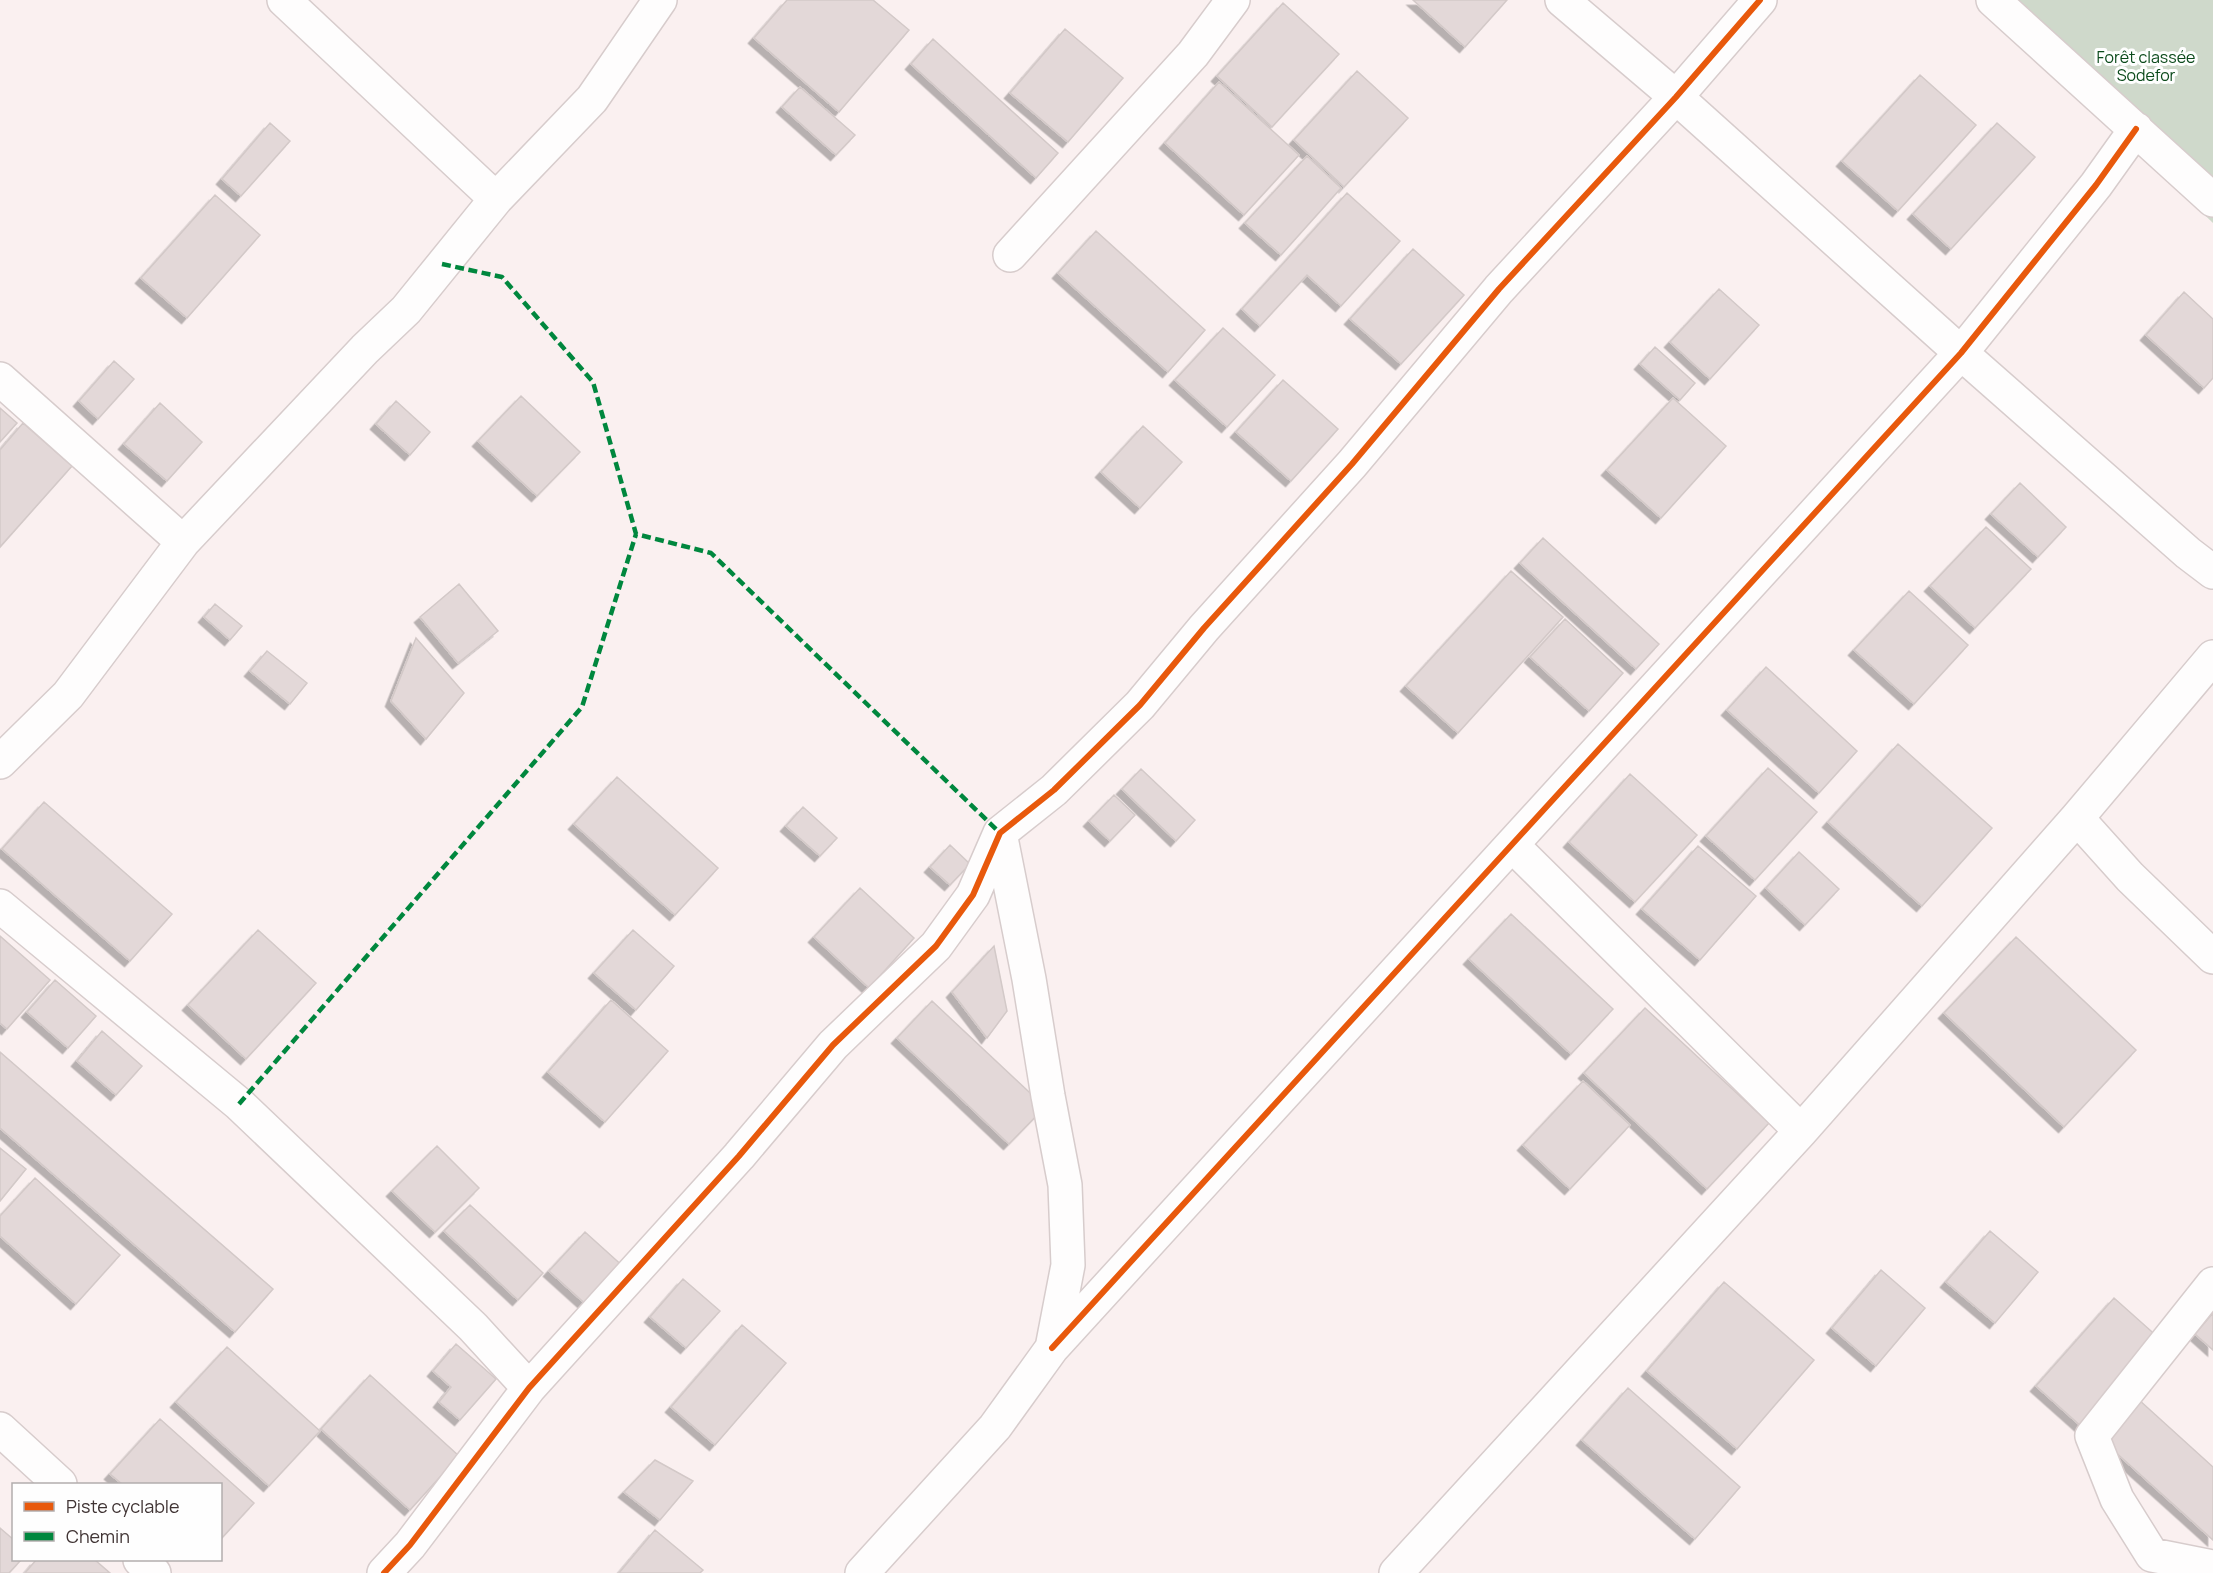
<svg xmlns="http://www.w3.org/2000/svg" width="2213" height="1573" font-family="Manrope,sans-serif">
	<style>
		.green { fill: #cfd9cb }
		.building { fill: #e3d8d8; stroke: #d3c9c8; stroke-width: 1.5; filter: url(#shadow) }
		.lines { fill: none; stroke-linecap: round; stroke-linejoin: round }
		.street-casing { stroke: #d7cccc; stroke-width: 36 }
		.street { stroke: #fefdfd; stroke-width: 33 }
		.quiet { stroke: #00873e; stroke-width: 4.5; stroke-dasharray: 9 4.5; stroke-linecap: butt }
		.cycleway-casing { stroke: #fefefe; stroke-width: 10 }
		.cycleway { stroke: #e8590c; stroke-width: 6 }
		.labels { text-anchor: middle; stroke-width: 6; stroke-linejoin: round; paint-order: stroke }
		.park-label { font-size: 16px; fill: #0b4a1b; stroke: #fefefe }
	</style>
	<defs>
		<filter id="shadow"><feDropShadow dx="-5.5" dy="5.5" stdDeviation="0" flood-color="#0004"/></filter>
	</defs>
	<rect width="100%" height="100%" fill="#faf0f0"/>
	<!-- green -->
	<path class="green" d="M1981,0h232v223z"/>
	<!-- building -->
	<path class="building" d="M787,0h86l36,30 -70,82 -85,-74z
		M1413,0h94l-42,47z
		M1283,3l56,51 -67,73 -55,-51z
		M1065,29l58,49 -55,64 -58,-49z
		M933,39l125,114 -22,25 -125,-114z
		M1357,71l51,47 -64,69 -50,-47z
		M1920,75l56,50 -78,86 -56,-50z
		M1219,82l80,73 -55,60 -79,-72z
		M800,87l55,48 -19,20 -54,-48z
		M270,123l20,18 -49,55 -19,-17z
		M1997,123l38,34 -84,92 -38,-35z
		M1307,156l34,32 -60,67 -36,-32z
		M1347,193l53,48 -59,65 -34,-31 -47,51 -18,-17z
		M215,195l45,40 -73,83 -46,-40z
		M1096,231l109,99 -37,42 -110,-99z
		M1413,249l51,46 -63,69 -51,-45z
		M1719,289l40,36 -49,54 -40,-37z
		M2184,292l29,27v59l-9,10 -58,-53z
		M1223,328l52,47 -48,52 -52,-47z
		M1655,347l40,36 -15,17 -40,-36z
		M114,361l20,18 -36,40 -19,-18z
		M1283,380l55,49 -47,52 -55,-49z
		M521,396l59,56 -43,44 -59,-55z
		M1673,398l53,48 -65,72 -54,-48z
		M396,401l34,31 -20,23 -34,-31z
		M160,403l42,39 -35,39 -43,-37z
		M0,408l17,15 -17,19z
		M23,423l49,43 -72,81v-97z
		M1143,426l39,36 -42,46 -39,-36z
		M2020,483l46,44 -28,30 -47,-43z
		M1986,527l45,42 -56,59 -45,-42z
		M1543,538l116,106 -23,25 -116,-106z
		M1511,571l52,46 -105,116 -52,-47z
		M459,584l39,47 -40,32 -38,-46z
		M1909,591l59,54 -54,59 -60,-54z
		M215,604l27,22 -12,14 -26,-23z
		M1565,619l58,54 -34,38 -59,-54z
		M416,638l48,55 -38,46 -35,-38z
		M267,651l40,32 -17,21 -40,-33z
		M1766,667l91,84 -38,42 -92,-83z
		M1898,744l94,84 -70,78 -94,-84z
		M1768,768l49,44 -62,68 -49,-44z
		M1141,769l54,51 -19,21 -54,-52z
		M1630,774l67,61 -62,67 -66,-60z
		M617,777l101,91 -43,47 -101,-91z
		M1114,795l21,20 -25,26 -21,-20z
		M44,802l128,112 -42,47 -128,-112z
		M803,807l34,31 -17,18 -34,-30z
		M950,845l20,19 -20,21 -20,-18z
		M1698,846l58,50 -56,64 -58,-51z
		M1799,852l40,37 -34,36 -39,-37z
		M860,888l54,50 -45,50 -55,-51z
		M1511,914l102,95 -42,45 -102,-95z
		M258,930l58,53 -70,76 -58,-54z
		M633,930l41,36 -38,44 -42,-37z
		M0,936l50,44 -43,49 -7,-6z
		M2016,937l120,113 -72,77 -120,-114z
		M994,946l13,65 -20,27 -35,-46z
		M55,980l41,36 -28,32 -41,-36z
		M611,1000l57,51 -63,71 -57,-50z
		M932,1001l113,106 -36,37 -112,-106z
		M1645,1008l124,115 -62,66 -123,-116z
		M102,1031l40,35 -26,29 -39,-34z
		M0,1052l273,237 -38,43 -235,-204z
		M1583,1081l47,44 -60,64 -47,-44z
		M437,1146l42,42 -44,44 -43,-41z
		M0,1148l26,21 -26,32z
		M35,1178l85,77 -44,49 -76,-68v-20z
		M470,1205l73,68 -25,27 -74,-69z
		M1990,1231l48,41 -43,51 -49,-41z
		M585,1232l41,37 -36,39 -41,-37z
		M1881,1270l44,38 -49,58 -44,-38z
		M683,1279l37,32 -34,37 -36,-31z
		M1724,1282l90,78 -77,89 -90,-78z
		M2114,1298l46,41 -78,88 -46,-41z
		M2213,1313v37l-18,-16z
		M742,1325l44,38 -71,82 -44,-38z
		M456,1344l40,35 -36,41 -21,-18 12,-15 -18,-16z
		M227,1347l93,84 -51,55 -93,-84z
		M370,1375l89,81 -49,54 -89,-81z
		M1628,1388l112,99 -45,52 -113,-99z
		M2138,1399l75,68v73l-111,-100z
		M160,1419l94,84 -34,37v-56h-98l-12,-10z
		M655,1460l38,21 -33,39 -36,-28z
		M0,1528l14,12v20h7l-12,13h-9z
		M655,1530l48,40 -3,3h-81z
		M36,1560h59l15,13h-85z"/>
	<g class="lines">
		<defs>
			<path id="street" d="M284,0l212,199
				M1562,0l114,97 285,256 227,200 25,19
				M1993,0l220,200
				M1010,255l183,-201 40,-54
				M0,379l183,163
				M0,762l68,-67 115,-153 182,-193 41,-39 90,-111 96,-100 68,-99
				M2077,818l53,59 83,80
				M1512,845l289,286
				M0,906l239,198 234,223 56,61
				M2213,1284l-121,152 25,63 35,56 61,12
				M1052,1348l909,-995 135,-168 40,-56
				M0,1429l60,55
				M140,1560l14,13
				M384,1573l26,-28 119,-157 210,-232 94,-111 103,-99 37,-51 27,-62 54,-43 86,-85 64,-77 148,-164 147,-175 177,-192 84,-97
				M862,1573l133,-146 57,-79 16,-83 -3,-80 -17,-89 -19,-117 -29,-146
				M1396,1573l405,-442 276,-313 136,-161"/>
		</defs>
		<!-- street casing -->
		<use href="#street" class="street-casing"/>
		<!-- street -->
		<use href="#street" class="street"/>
		<!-- quiet -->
		<path class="quiet" d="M442,264l60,13 91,105 43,152 75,19 289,280
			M239,1104l343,-397 54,-173"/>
		<defs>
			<path id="cycleway" d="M1052,1348l909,-995 135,-168 40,-56
				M384,1573l26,-28 119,-157 210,-232 94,-111 103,-99 37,-51 27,-62 54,-43 86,-85 64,-77 148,-164 147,-175 177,-192 84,-97"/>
		</defs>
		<!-- cycleway casing -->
		<use href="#cycleway" class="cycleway-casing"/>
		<!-- cycleway -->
		<use href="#cycleway" class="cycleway"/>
	</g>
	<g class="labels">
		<!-- park labels -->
		<g class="park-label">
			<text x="2146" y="63">Forêt classée<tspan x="2146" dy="18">Sodefor</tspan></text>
		</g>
	</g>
	<!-- legend -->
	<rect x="12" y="1483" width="210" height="78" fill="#fefefe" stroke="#b2adad" stroke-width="1.5"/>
	<rect x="24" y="1502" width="30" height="9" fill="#e8590c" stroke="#b2adad" stroke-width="1.5"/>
	<text x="66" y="1513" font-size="18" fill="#403434">Piste cyclable</text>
	<rect x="24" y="1532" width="30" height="9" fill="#00873e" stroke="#b2adad" stroke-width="1.5"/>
	<text x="66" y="1543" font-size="18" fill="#403434">Chemin</text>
</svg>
